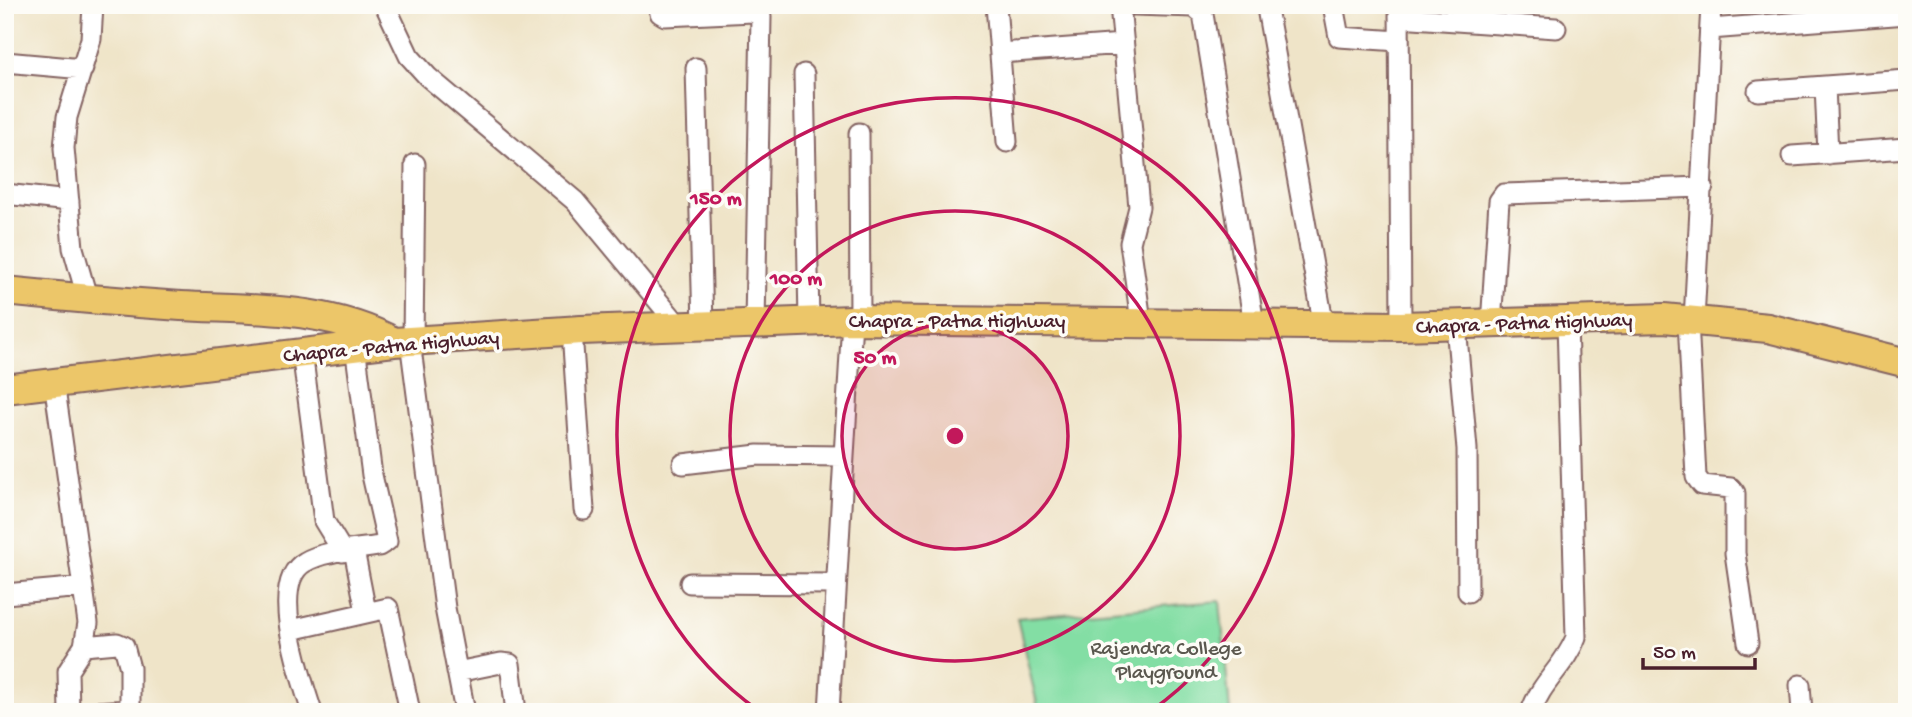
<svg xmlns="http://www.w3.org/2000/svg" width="1912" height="717" font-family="'Gochi Hand',sans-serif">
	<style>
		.green { fill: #83dea4; stroke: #667e68; stroke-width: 2 }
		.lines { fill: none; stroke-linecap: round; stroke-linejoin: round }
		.minor-casing { stroke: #846462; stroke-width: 23 }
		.highway-casing { stroke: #846462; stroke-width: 32 }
		.minor { stroke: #fff; stroke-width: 19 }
		.highway { stroke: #ecc669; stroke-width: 28 }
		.ring { fill: none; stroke: #c2185b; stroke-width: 3.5 }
		.labels { text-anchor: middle; stroke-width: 7; stroke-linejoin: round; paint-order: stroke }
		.street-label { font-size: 21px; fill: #4a1f2b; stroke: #fdfcf7 }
		.park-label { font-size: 21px; fill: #5b584f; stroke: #fdfcf7 }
		.centre { fill: #c2185b; stroke: #fdfcf7; stroke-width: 3.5 }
		.ring-label { font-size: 21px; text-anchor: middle; font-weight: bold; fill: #c2185b; stroke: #fdfcf7; stroke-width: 7; stroke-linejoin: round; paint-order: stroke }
	</style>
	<rect width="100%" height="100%" fill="#fdfcf7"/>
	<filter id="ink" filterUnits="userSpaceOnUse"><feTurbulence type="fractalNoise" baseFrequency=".0143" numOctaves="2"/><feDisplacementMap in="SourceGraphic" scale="14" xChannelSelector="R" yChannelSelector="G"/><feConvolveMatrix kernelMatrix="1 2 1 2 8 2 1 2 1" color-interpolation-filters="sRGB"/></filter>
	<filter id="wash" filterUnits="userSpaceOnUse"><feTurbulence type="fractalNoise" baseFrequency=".00686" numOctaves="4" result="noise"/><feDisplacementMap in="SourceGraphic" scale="28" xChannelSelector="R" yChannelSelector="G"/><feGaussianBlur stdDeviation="1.57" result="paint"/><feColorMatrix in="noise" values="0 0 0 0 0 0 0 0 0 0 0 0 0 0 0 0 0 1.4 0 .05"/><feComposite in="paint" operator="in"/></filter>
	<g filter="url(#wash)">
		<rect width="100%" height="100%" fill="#efe4c8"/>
		<!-- green -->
		<path class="green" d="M1220,601l10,111h-191l-22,-94z"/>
	</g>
	<g filter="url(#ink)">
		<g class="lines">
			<defs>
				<path id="minor" d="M385,5l24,51 19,21 147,124 104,125
					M658,5l2,8 5,3 88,-4 8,5 -6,306
					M996,5l11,137
					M1120,5l19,202 -9,36 11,78
					M1135,5l59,2 9,7 51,310
					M1333,5l6,32 60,4
					M1399,5l2,321
					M1268,14l56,313
					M1399,17l157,11
					M1710,29l197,-15
					M1000,53l123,-9
					M5,62l78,7
					M696,68l7,257
					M804,74l5,247
					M1825,86l3,68
					M1758,91l149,-11
					M859,133l1,187
					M1792,156l115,-8
					M5,194l64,7
					M85,290l-12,-42 -9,-100 3,-31 24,-78 2,-34
					M1688,320l8,157 6,8 29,3 4,5v60l13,90
					M1694,320l17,-315
					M1456,325l11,124 1,143
					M1491,325l8,-124 5,-7 199,-7
					M572,331l12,179
					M410,341l35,267 20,104
					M413,341l2,-177
					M302,352l22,169 19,31
					M54,382l34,241 -4,23 -16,25 1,41
					M683,464l75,-9 85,1
					M354,550l12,62
					M690,583l146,1
					M5,594l78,-7
					M291,630l97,-22 22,104
					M84,646l33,-3 7,3 6,22v44
					M457,672l44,-9 9,1 6,48
					M1800,685l2,27
					M94,712l36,-2
					M312,712c-10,-32 -45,-129 -7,-150 20,-12 51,-12 74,-16l8,-5 -15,-66 -17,-129
					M829,712l23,-392
					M1531,712c9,-29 35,-47 45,-75l-9,-315"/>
				<path id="highway" d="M5,291c59,6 117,11 176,15 73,4 147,0 213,36
					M5,389l389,-47 187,-12 271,-10 549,6 263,-8 104,10 139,35"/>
			</defs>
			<!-- minor casing -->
			<use href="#minor" class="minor-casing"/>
			<!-- highway casing -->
			<use href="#highway" class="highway-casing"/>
			<!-- minor -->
			<use href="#minor" class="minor"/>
			<!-- highway -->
			<use href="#highway" class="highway"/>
		</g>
	</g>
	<!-- distance rings -->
	<circle cx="955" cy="436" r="113" fill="#c2185b" fill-opacity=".12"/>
	<g class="ring">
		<circle cx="955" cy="436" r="113"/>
		<circle cx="955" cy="436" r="225"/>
		<path d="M759 711A338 338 0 1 1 1151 711"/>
	</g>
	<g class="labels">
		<!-- street labels -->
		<g class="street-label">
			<text x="957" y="327">Chapra - Patna Highway</text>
			<text transform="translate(1524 322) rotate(-2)" y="7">Chapra - Patna Highway</text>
			<text transform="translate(391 345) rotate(-5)" y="7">Chapra - Patna Highway</text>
		</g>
		<!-- park labels -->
		<g class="park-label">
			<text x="1166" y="654">Rajendra College<tspan x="1166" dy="24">Playground</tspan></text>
		</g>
	</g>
	<circle cx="955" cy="436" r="10" class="centre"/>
	<g class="ring-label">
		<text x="716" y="204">150 m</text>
		<text x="796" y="284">100 m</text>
		<text x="875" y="363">50 m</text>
	</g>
	<!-- margin -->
	<rect width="1912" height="717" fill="none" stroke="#fdfcf7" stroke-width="28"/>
	<!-- scale -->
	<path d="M1643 658v10h112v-10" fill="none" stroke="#4a1f2b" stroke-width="3.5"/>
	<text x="1653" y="658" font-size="21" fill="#4a1f2b" stroke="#fdfcf7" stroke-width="5" paint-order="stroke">50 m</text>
</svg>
